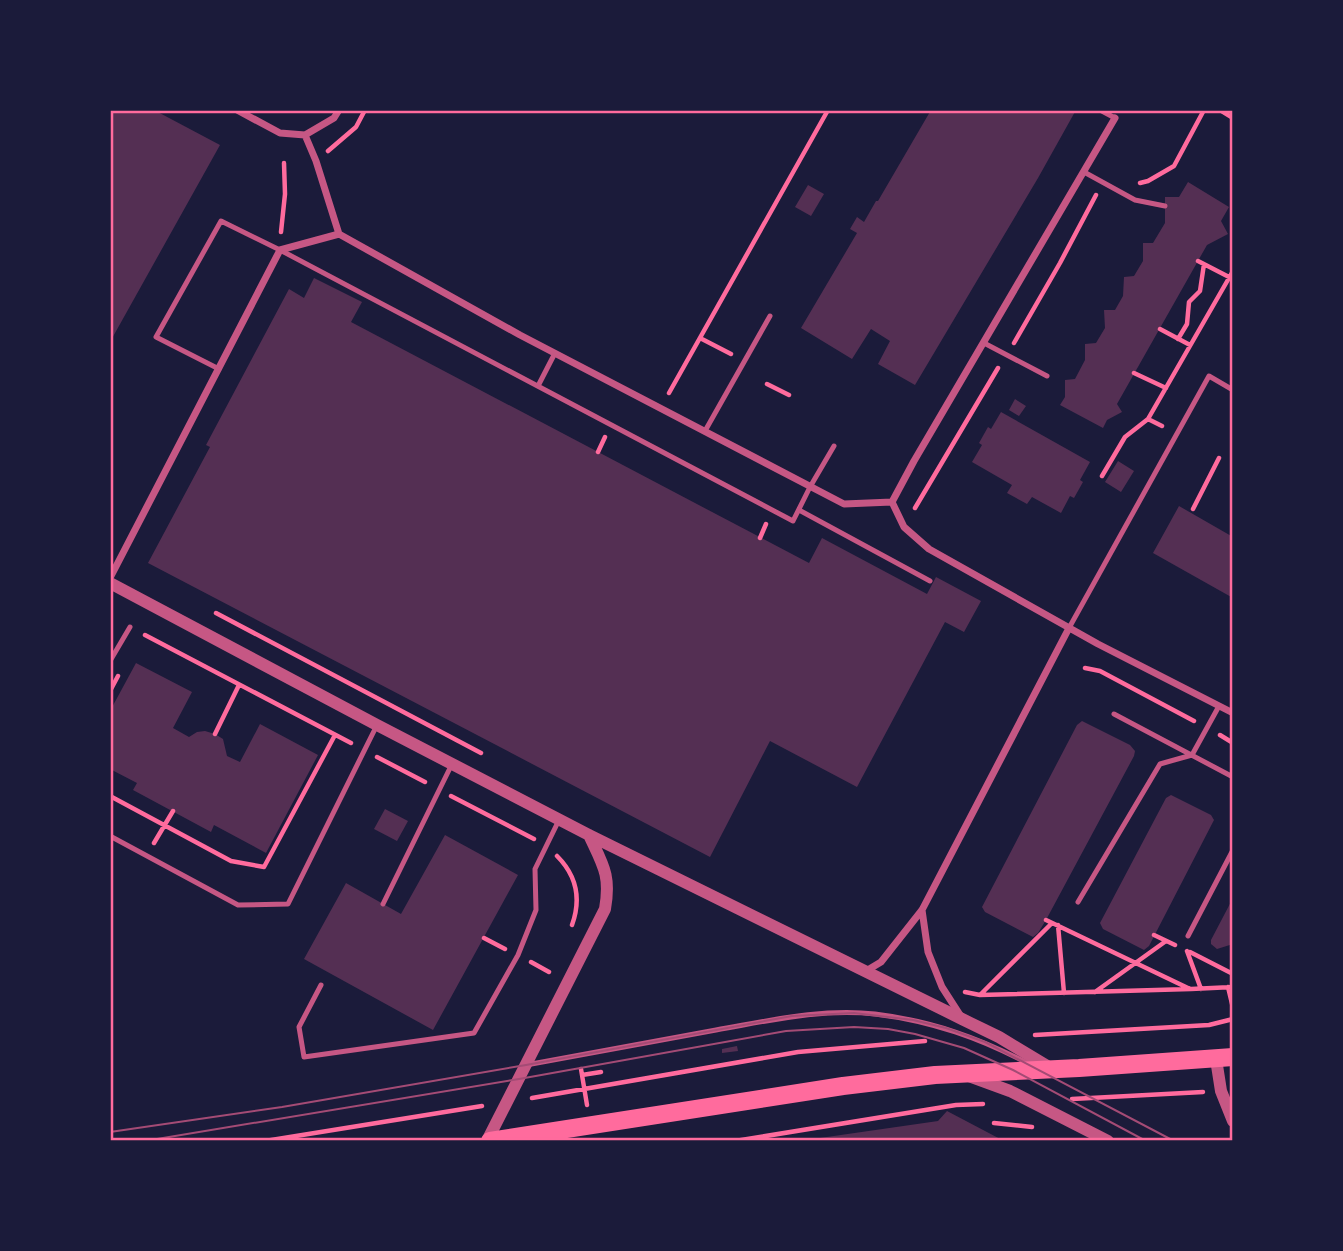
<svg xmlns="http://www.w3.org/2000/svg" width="1343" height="1251" font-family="'Nunito Sans',sans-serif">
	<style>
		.building { fill: #542f53 }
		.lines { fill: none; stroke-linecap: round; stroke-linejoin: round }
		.path { stroke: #ff6b9d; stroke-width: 4.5 }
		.service { stroke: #c65784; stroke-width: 5 }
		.minor { stroke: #c65784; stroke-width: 7 }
		.tertiary { stroke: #c65784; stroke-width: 12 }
		.primary { stroke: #ff6b9d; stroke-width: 18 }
		.tram { stroke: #a44b75; stroke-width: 2 }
		.neatline { fill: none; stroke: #ff6b9d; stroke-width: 2.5 }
	</style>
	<rect width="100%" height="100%" fill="#1b1b3a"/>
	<!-- building -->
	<path class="building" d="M110,110h44l66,35 -110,197z
		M931,110h145l-38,68 -123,207 -37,-21 12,-23 -19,-12 -19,30 -51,-31 56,-95 -7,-4 7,-12 7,5 12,-21h2z
		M1188,182l41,25 -8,14 7,13 -21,11 -90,159 5,8 -15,8 -4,8 -43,-23 5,-8v-17l10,-1 10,-19v-16l11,-1 9,-15 -1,-18h11l8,-14 1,-19 10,-1 9,-15v-18h10l12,-20v-26h14z
		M808,185l16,9 -13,22 -16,-9z
		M314,278l48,24 -11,20 458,241 13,-25 105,56 9,-17 45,24 -17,31 -19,-10 -88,165 -87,-46 -60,116 -562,-294 62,-116 -4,-2 83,-156 15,9z
		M1015,399l11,7 -7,10 -10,-6z
		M1001,412l89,50 -10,18 3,2 -9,16 -4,-2 -9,17 -29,-16 -5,7 -20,-11 5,-8 -40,-23 10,-17 -3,-2 9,-16 3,2z
		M1118,461l16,10 -13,21 -16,-10z
		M1179,506l54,31v61l-80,-45z
		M136,663l56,29 -19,36 16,9 8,-5 8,-1 10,3 8,5 4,17 13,6 20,-38 58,31 -52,98 -52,-28 -3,7 -78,-42 4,-7 -27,-14v-58z
		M1082,721l48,24 5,6 -1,5 -88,164 -8,13 -5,4 -48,-25 -3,-5 95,-182z
		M1171,795l40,20 3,5 -65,126 -5,4 -41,-21 -3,-6 66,-125z
		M385,809l23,12 -11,20 -23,-12z
		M445,835l73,40 -85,155 -129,-71 42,-76 55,31z
		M1233,898v46l-16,5 -6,-5v-4z
		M737,1046l1,5 -16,2v-4z
		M947,1111l57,30h-190l-1,-2 125,-18z"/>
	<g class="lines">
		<!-- path -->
		<path class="path" d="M1220,110l13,8
			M328,151l28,-24 9,-17
			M1140,183l8,-2 26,-15 30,-56
			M281,232l4,-38 -1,-31
			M1198,261l31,16
			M1160,329l30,16
			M700,338l31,16
			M1178,339l9,-15 2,-22 11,-11 4,-27
			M1014,343l46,-80 36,-68
			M1134,373l32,15
			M767,384l22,11
			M669,393l159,-283
			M1162,426l-14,-7 85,-148
			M598,452l7,-15
			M1102,476l23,-39 23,-18
			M915,508l83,-140
			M1193,509l26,-51
			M760,538l6,-14
			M216,613l265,140
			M145,635l206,108
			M1085,668l15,3 94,50
			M110,691l8,-15
			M215,734l24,-49
			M1220,735l13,8
			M377,757l48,25
			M110,796l121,65 33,6 71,-132
			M451,796l83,43
			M154,843l19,-32
			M557,856c20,20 24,44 15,69
			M1046,920l144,69
			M1058,925l6,68
			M1154,935l21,10
			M484,938l21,11
			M1187,951l14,38
			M1190,952l43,22
			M531,962l18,10
			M1228,987l5,21
			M965,992l15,3 211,-6 42,-2
			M1095,992l71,-51
			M981,994l71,-71
			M1035,1035l174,-10 24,-6
			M581,1069l6,36
			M582,1075l19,-3
			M532,1098l266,-46 127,-11
			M1072,1099l131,-7
			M994,1123l38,4
			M265,1141l217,-35
			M735,1141l221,-36 27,-1"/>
		<!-- service -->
		<path class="service" d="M1100,110l15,8
			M1084,172l51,28 30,6
			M984,343l63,33
			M219,369l-63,-32 65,-116 59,29 513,271 17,-34 24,-41
			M538,386l17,-33
			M705,431l65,-115
			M799,510l131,71
			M1069,628l140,-252 24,14
			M110,661l20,-34
			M1114,714l119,63
			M110,836l128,69 50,-1 89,-179
			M1078,902l82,-138 32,-9 27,-49
			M383,904l69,-140
			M1188,936l45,-86
			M321,985l-22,42 5,30 170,-24 44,-78 18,-45 -1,-41 24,-49
			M526,1065c63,-12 127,-23 190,-35 52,-9 105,-22 159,-16 57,7 105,24 156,51"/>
		<!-- minor -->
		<path class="minor" d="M237,110l43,23 25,2
			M305,135l11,26 23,73 181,101 324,169 48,-2
			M305,135l29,-17 5,-8
			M892,502l22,-41 201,-343
			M892,502l12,25 25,22 169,95 135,69
			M110,578l170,-328 59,-16
			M922,910l6,42 14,35 18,28
			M866,971l15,-9 41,-52 147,-282"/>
		<!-- tertiary -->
		<path class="tertiary" d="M110,583l267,142 212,110 373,184 37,18 53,32
			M1216,1059l5,32 12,30
			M969,1076l41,15 98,50
			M487,1141l118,-232c6,-34 -2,-44 -16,-74"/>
		<!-- primary -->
		<path class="primary" d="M490,1141l353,-55 92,-11 144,-7 154,-11"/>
		<!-- tram -->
		<path class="tram" d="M110,1132l172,-25 244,-42 266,-49 62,-3 59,7 33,8 39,14 189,99
			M145,1141l374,-62 267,-48 68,-4 34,2 27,5 49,14 49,22 133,71"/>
	</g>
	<!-- border -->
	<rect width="1343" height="1251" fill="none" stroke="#1b1b3a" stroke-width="224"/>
	<rect x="112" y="112" width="1119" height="1027" class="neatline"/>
</svg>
